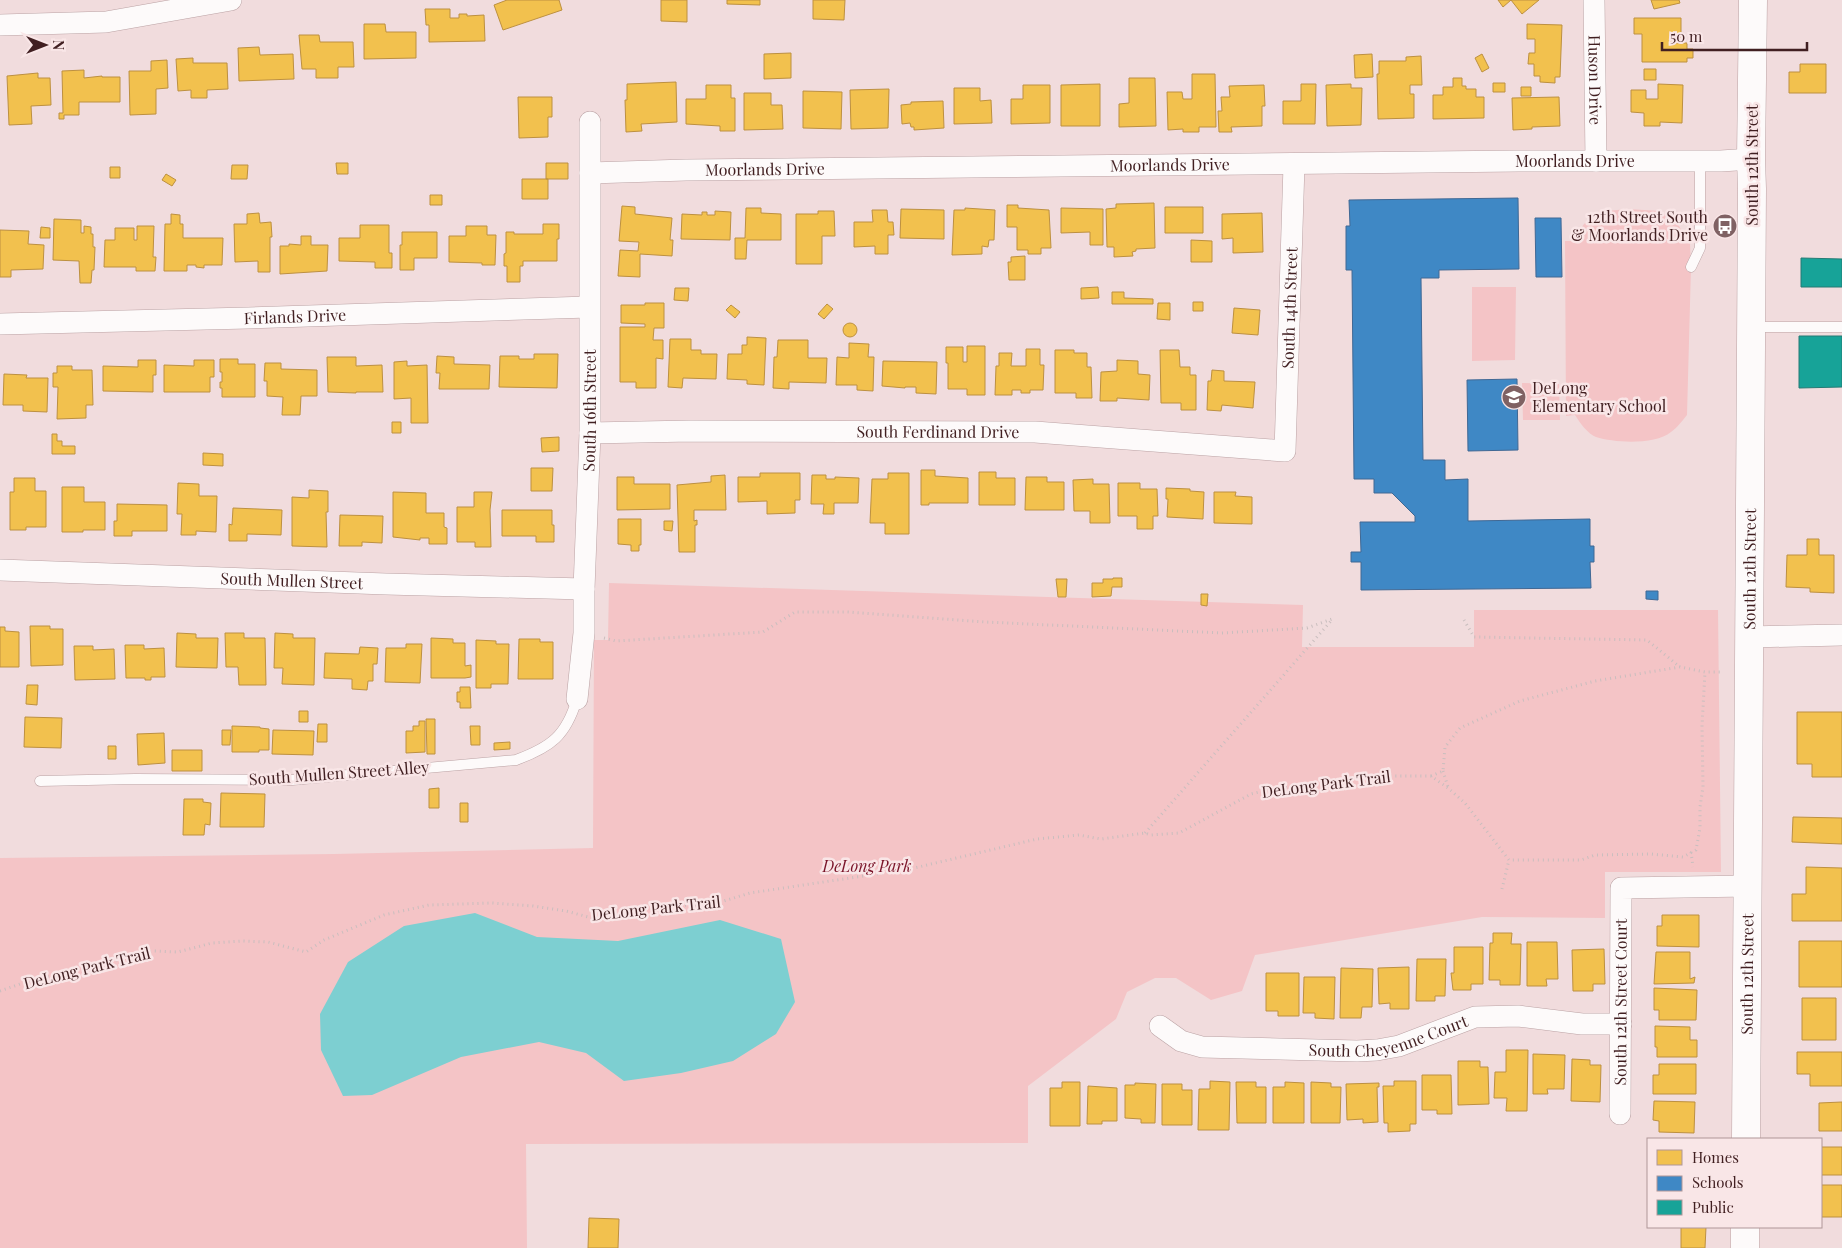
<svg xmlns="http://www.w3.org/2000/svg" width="1842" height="1248" font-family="'Playfair Display',serif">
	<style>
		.green { fill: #f4c4c6 }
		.water { fill: #7dcfd1 }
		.homes { fill: #f2c14e; stroke: #bd9040 }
		.schools { fill: #3f88c5; stroke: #406894 }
		.public { fill: #17a398; stroke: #247b74 }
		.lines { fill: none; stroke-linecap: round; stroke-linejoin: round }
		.service-casing { stroke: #bba2a4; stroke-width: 11 }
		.minor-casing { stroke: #bba2a4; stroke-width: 22 }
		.secondary-casing { stroke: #bba2a4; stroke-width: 29 }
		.path { stroke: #c9bebe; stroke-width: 3; stroke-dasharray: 1 4; stroke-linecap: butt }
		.service { stroke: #fdfafa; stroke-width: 10 }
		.minor { stroke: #fdfafa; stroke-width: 21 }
		.secondary { stroke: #fdfafa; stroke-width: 28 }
		.labels { text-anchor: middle; stroke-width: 5; stroke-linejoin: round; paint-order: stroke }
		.street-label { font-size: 16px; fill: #411f21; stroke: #f9e6e7 }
		.poi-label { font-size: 16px; fill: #411f21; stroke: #f9e6e7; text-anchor: end }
		.park-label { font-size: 16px; font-style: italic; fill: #7a1429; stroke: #f9e6e7 }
	</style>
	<rect width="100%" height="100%" fill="#f1dcdd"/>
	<!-- green -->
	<path class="green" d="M1627,209l34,2 16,12 13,21 1,23 -4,148c-5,6 -10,13 -16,17 -16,13 -56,11 -75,5 -8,-3 -16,-14 -21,-22l-9,1 -1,-175h7l12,-17 14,-12z
		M1472,287h44l-1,73 -43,1z
		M1522,383l37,1 1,36h-37z
		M609,583l694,22 -1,42h172v-37h244l3,262h-116v46l-123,-1 -227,38 -13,36 -31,9 -35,-22h-21l-28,14 -11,27 -88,67v57l-502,1 1,104h-527v-390l334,-4 259,-6 1,-208h14z"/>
	<!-- water -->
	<path class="water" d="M475,913l62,24 81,4 102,-21 61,19 14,63 -19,32 -43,27 -52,12 -57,8 -38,-28 -47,-11 -78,15 -89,38 -29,1 -22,-46 -1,-36 28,-52 56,-36z"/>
	<!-- homes -->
	<path class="homes" d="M507,0h52l3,10 -59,20 -9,-25z
		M661,0h26v22l-26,-1z
		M727,0h33v5l-33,-1z
		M813,0h32l-1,20 -31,-1z
		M1498,0h41l-17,14 -11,-14 -8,7z
		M1651,0h28l1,3 -26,6z
		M425,9h25v9h9v-4h8v2l17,-1 1,26 -56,1v-17h-3z
		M1634,18h47v19h-10v6h16v6h6v9h-6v4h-45v-28h-8z
		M364,24h21l1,8h30v26l-52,1z
		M1527,24l35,1 -2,52h-5v6l-15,-1v-6h-6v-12h-6l1,-11h6v-14h-8z
		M299,35h20l1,7h33l1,25h-16v11h-22v-9h-14z
		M259,47l1,8 33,-1 1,25 -55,2 -1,-33z
		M791,53v25l-27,1v-25z
		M1372,54l1,23 -18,1 -1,-23z
		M1482,54l7,14 -7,4 -7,-14z
		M1421,56l1,29h-12v9h4v24l-36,1 -1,-45h2v-13h27v-4z
		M193,58v5h34l1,26 -21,1v8h-16v-8l-13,1 -2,-32z
		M167,60l1,28 -12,1v25l-26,1 -1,-44h22v-10z
		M1800,64h26v29h-37v-21h11z
		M1644,69h12v11h-12z
		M84,70v8l18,-2v1h18v25h-41v13h-15v4h-5v-6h4l-1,-42z
		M38,73v5h12l1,27 -20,1 1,18 -23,1 -2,-49z
		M1192,74h23l1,53h-17v5h-16v-3l-15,1 -1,-38h15l1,7h9z
		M1129,78h26l1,48 -37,1v-23l10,-1z
		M1453,78h9v8h4v3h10v8h8v21l-51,1v-24h10v-8h10z
		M676,82l1,40 -36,2 1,7 -16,1 -1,-32h2v-16z
		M1493,83h12v9h-12z
		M1100,84v42h-39v-41z
		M1301,84h15l-1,40h-32v-23h18z
		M1351,84v4h11l-1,37 -34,1 -1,-41z
		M1658,84l25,1 -1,38 -22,-1v4h-16v-13l-13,-1v-22h15v9h12z
		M706,85h25v13h4v33h-15v-5l-34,-2v-25h20z
		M1023,85h27v38l-39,1v-25h12z
		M1264,85l1,21h-3v20l-31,1 1,5h-13l-1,-21h4l-1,-14h9l-1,-11z
		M1521,87h10v9h-10z
		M954,88h26v13l11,-1 1,23 -38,1z
		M889,89l-1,39 -37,1 -1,-39z
		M803,91l39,1 -1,37 -38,-1z
		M744,93h27v12h11l1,24 -39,1z
		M518,97h34v20h-4v20l-29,1z
		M1559,97l1,29 -28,1v2l-19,1 -1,-32z
		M943,101l1,27 -30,2v-3h-3l-1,-4 -8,1 -1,-19 10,-1v-2z
		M336,163h12v11h-11z
		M546,163h22v16h-22z
		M232,165h16l-1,14h-16z
		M110,167h10v11h-10z
		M166,174l10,6 -4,6 -10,-6z
		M522,179h26v20h-26z
		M430,195h12v10h-12z
		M1154,203l1,45 -19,1v2l-4,1 1,4 -19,1v-10h-7l-1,-38 10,-1v-4z
		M1007,205h11v3l31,2 2,38h-10v6h-13v-4h-11v-23h-10z
		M622,206l13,1v7l37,4 -2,22h3l-1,16 -32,-2v23l-22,-1 2,-26 18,1 1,-9 -20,-1z
		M1165,207h38v26h-38z
		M746,208h15v5l20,1v26h-34l-1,19h-11v-21h10z
		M965,208l30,2 -1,30h-5l-1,7 -6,-1v8l-30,1 2,-45h11z
		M1061,208l42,1v36h-13v-13l-29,1z
		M901,209l43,1v29l-44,-1z
		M872,210h15l1,12h5l1,13h-6v19h-13v-8l-21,1v-25h19z
		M715,211l16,1 -1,28 -49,-1 1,-25 20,1v-3h5v3h8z
		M818,211h16l1,25h-13v28h-26v-50h22z
		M259,213l1,10 11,-1 1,15h-2v35h-12v-11l-23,1 -1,-38h13v-10z
		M1262,213l1,39 -30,1v-15l-11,1v-25z
		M171,214l9,1v9h3v14h40l-1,27h-18v3l-8,-1v-2h-9v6h-23l1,-47h6z
		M54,219l27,1v13h3v-7l7,1v7h2v13h2l-1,23h-2l-1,13h-11l-1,-22 -26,-1z
		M543,224h16v15h-2v22h-34v5h-3v16h-13v-16h-3v-12l2,-1v-21h8v2h29z
		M360,225h29v28h3v15h-17v-6l-36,-1v-23h21z
		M137,226h17l-1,31h3l-1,14h-19v-4h-32l1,-27h10v-12h19v12h3z
		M466,226h21v9h9l-1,30h-13v-2l-33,-1v-26h17z
		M41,227l9,1v10h-10z
		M0,230l29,1 -1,13 16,1 -1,24 -32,1v7h-11z
		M402,232h35v26h-23v12h-14v-25h2z
		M301,236h10v9h17l-1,26 -47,3v-28h9v-2l12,1z
		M1191,240l21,1v21h-21z
		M1025,256v24h-16l-1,-18h3v-5z
		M1098,287l1,11 -18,1v-11z
		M675,288h14l-1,13 -14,-1z
		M1112,292h12v6l29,1v5h-41z
		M1193,302h10v9h-10z
		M645,303h19v25h-10l-1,12h10v19l-7,-1v30h-20v-6h-16v-55h25v-3l-24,-1v-18h24z
		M1158,303h12v17l-13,-1z
		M827,304l6,5 -9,10 -6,-5z
		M731,305l9,7 -5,6 -9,-8z
		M1234,308l26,2 -2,25 -26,-2z
		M843 330a7 7 0 1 1 14 0a7 7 0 1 1-14 0Z
		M747,337l19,1 -2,47 -17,-1v-4l-20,-1 1,-25h14v-9h5z
		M670,339h21v11h10v4h16l-1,25 -33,-1 -1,10 -14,-1z
		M778,340h30v18h19l-1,25 -37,-1v7l-16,-1 1,-31h3z
		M849,343l20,1 -1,13h6l-1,34 -16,-1v-5h-21l1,-28 12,1z
		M967,346h18v49h-18v-6h-19v-26h-2v-16h17v15h4z
		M1026,349h14v16h4l-1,25h-13v3h-9v-3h-9v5h-17l1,-29h3v-13h13l-1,13h15z
		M1055,350h19v3h13v14h4l1,31h-16v-5h-21z
		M1160,350h19l1,17h10v8h6v35h-15v-7h-20z
		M534,354h24l-1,34 -58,-1 1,-31h19v3h15z
		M437,356l17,1v7l36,1 -1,24h-50l1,-16h-4z
		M327,357h29v9l26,-1 1,27h-27v1l-28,-1z
		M220,359h18v5h17v33h-33v-9h-2v-6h2v-10h-2z
		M138,360h18v15h-3v17l-50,-1v-25l35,1z
		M194,360h20v17h-4v15h-46v-27l30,1z
		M1117,360l21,1v13l12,1 -1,25 -32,-2v3h-17l1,-29 16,-1z
		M407,361v5l20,-1 1,58h-17v-25l-17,1v-37z
		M883,361l54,1 -1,32 -20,-1v-6h-11v1l-23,-2z
		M265,363h16v6l36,1v26h-16l-1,19h-18l1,-18 -16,-1v-15h-3z
		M57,366h15v4h20l1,35h-7v13l-29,1 1,-32h-5v-14h4z
		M1212,370l12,1v10l31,1 -2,26 -31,-3 -1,6 -14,-1 1,-29h3z
		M4,374l23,1 -1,3h22l-1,34 -24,-1v-6h-20z
		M392,422h9v11h-9z
		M52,434h5v7h5v5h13v8h-23z
		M559,437v14l-17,1 -1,-14z
		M203,453l20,1v12l-20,-1z
		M531,468h22l-1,23h-21z
		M921,470h14v6l33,2v25h-39v2h-8z
		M979,472h17v6h19v27h-36z
		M760,473h40v27h-5v13l-28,1v-13l-29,1v-25h22z
		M888,473h21v61h-24v-11h-15l2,-44h16z
		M725,475l1,35h-32v11l3,-1v5h-2v27h-16l-2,-67 34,-3v-6z
		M812,475h14v4h9v-2l24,1 -1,25h-24v11h-11l1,-10h-13z
		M617,477h17v7h36v25l-53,1z
		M1026,477h21v5h17v28h-39z
		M14,478h21v13h11v36h-20v3h-16v-38h4z
		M1093,479v5h16l1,39h-20v-12h-16l-1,-31z
		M178,483l21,1v12h18l-1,36 -20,-1v4h-15l1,-21h-5z
		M1118,483h22v6h17l1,27h-5v13h-16v-13h-19z
		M62,487h22v15h21v28h-22v2h-21z
		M1166,488l24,1v2l14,1 -1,27 -36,-2 1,-18h-2z
		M309,490l19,1v21h-2l1,35 -35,-1v-49l17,1z
		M393,492l33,1v20h18v14l3,1v16h-18v-6h-9v2l-27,-3z
		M474,492h18l-2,18 1,37h-16v-5h-18v-35h17z
		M1214,492h22l-1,4 17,1v27l-38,-1z
		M117,504l50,1v26h-35v5h-18v-15h3z
		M233,508l49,2 -1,25 -34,-1v7h-18v-17l3,1z
		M502,510h50v15h2v17h-18v-6h-34z
		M340,515l43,1 -1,27 -20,-1v4h-23z
		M618,519h23v26h-2v6h-8v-6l-13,-1z
		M664,521h9l-1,10 -8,-1z
		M1807,539h12v16h15v38l-24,-1v-4l-24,-1 1,-32h20z
		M1113,578h9v9h-10l-1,9 -19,1v-14h11v-4h10z
		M1056,579h11l-1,18h-8z
		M1201,594h7l-1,12 -6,-1z
		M30,626h20v3h13v36l-32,1z
		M0,627h5v4l14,1v35h-19z
		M177,633l19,1v4h22l-1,30 -41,-1z
		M225,633h19v5h21l1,47h-27l-1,-18h-12z
		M275,633l18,1v4h22l-1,47 -32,-1 1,-16h-9z
		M431,638l22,1v4h12v23l6,-1v12l-6,1h-34z
		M519,639h21v3h13v37h-35z
		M476,640l20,1v3h13l-1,40h-17v4h-15z
		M406,644h16l-2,39 -35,-1 1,-34h20z
		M125,645h19v4l20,-1 1,29h-14v3h-6v-2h-19z
		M74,646h19v4l21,-1 1,30 -40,1z
		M360,647l18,1 -1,16h-4v17h-5l-1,9 -15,-1v-10l-28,-1 1,-25 34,1z
		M27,685h11l-1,20 -11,-1z
		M460,687h10l1,21h-11v-6h-3v-10h3z
		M299,711h9v11h-9z
		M1797,712h45v65h-30v-13h-15z
		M25,717l37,1 -1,30 -37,-1z
		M426,719h9v35h-8z
		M419,721h6v31l-19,1v-22h7v-5h6z
		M318,724h9v18h-10z
		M232,726l28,1v1l9,1v21h-10v2h-27z
		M470,726h10v19h-9z
		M222,730h9l-1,15h-8z
		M273,730l41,1 -1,24 -41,-1z
		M164,733l1,30 -27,2 -1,-31z
		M510,742v7l-16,1v-7z
		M108,746h8v13h-8z
		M172,750h30v21h-30z
		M439,788v20h-10v-19z
		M221,793l44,1 -1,33h-44z
		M184,799h19v3l8,1 -1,22 -5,-1 -1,11h-21z
		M460,803h8v19h-8z
		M1793,817l49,1v26l-50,-2z
		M1806,867l36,1v53h-50v-27h14z
		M1662,915h37v32l-42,-1v-20h5z
		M1493,933h19l-1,11h10l-1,41h-20v-5h-11l1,-37h3z
		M1799,941h43v46h-43z
		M1527,942h30l1,37h-12l1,7h-20z
		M1454,947h29v37h-12v6h-18l-2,-17h3z
		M1604,949l1,35h-12v7h-20l-1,-41z
		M1656,952h34v27l5,-2 -1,6 -40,1z
		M1417,959h29l-1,37h-10v5h-19z
		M1409,967v42h-19v-6l-11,1 -1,-36z
		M1341,968l32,1 -1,38h-10l-1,11h-21z
		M1266,973h33v43h-21v-5h-12z
		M1304,977h31l-1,42 -19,-1v-5h-12z
		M1654,988l43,2 -1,30h-37v-10h-5z
		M1802,998h34v42h-34z
		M1655,1026l35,1v13h7v17h-40v-10h-2z
		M1506,1050h22l-1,61h-21l1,-13h-13l1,-26h11z
		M1797,1052h45v34h-32v-12h-13z
		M1533,1054l32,1 -1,34h-17l1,5h-15z
		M1572,1059l18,1v5h11l-1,37 -29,-1z
		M1458,1061h22v6h8l1,37 -31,1z
		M1659,1064h37v30h-43v-19h6z
		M1422,1075h29l1,39h-15v-4h-15z
		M1210,1081l20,1 -1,48h-31l1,-41h11z
		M1394,1081h22v43h-6v7l-22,1v-9h-4l-1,-37h11z
		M1062,1082h18v44h-30v-38h12z
		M1236,1082h20v5h10v36h-29z
		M1285,1082l19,1v40h-31v-36h12z
		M1311,1082l20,1v4h10l-1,36h-29z
		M1135,1083l21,1 -1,39h-14v-4l-16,-1v-33h10z
		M1379,1083v4h-2l1,35 -15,1v-4l-16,1 -1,-36z
		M1162,1084h20v6h10v35h-30z
		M1088,1086l29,2v33h-15v3h-15z
		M1654,1101l41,1 -1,31 -35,-1v-11l-6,-1z
		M1842,1102v29h-23v-28z
		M1821,1147h21v28h-21z
		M1821,1185h21v32h-21z
		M589,1218l30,1 -1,29h-30z
		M1681,1227h25l-1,21h-24z"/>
	<!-- schools -->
	<path class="schools" d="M1518,198l1,71 -80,1v8h-18l2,182h22v20l23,-1v42l122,-2v27h4v16h-4l1,26 -230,2v-28h-10v-10h10l-1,-30h55v-6l-23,-23h-18v-14h-20l-2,-209h-6v-44h4l-1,-26z
		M1535,218h26l1,59h-26z
		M1517,379l1,71 -50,1 -1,-71z
		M1646,591h12v9l-12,-1z"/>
	<!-- public -->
	<path class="public" d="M1801,258l41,1v28h-41z
		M1799,336h43v51l-43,1z"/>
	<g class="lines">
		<defs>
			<path id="service" d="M1691,267l9,-19v-87
				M1751,327h91
				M40,781l95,-2 157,1 224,-20c35,-13 50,-24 61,-61"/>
			<g id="minor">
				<path id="s1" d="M1594,0l2,161"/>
				<path d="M0,25l106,-3 125,-22"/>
				<path id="s2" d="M590,173l96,-3 833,-9h202l30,-2"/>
				<path id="s3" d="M0,324l248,-6 341,-11"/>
				<path id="s4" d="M590,433l101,-2 344,1 250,19 9,-286"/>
				<path id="s5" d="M0,570l386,14 198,5"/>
				<path d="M1749,637l93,-2"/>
				<path id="s6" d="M577,699l7,-66v-44l6,-156v-311"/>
				<path id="s7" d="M1160,1026l21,15 21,6 155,4 20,-1 22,-4 76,-29 43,-1 64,8h39"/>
				<path id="s8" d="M1620,1114l1,-226 128,-2"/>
			</g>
			<g id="secondary">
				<path id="s9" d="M1746,1139l6,-950 -1,-30 2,-159"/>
				<path d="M1745,1248v-21"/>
			</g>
		</defs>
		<!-- service casing -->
		<use href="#service" class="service-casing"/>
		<!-- minor casing -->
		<use href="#minor" class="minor-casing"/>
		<!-- secondary casing -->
		<use href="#secondary" class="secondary-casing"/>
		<!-- path -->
		<path class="path" d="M1464,620l10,17 173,3 33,27
			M604,638l12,3 147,-9 32,-20h53l137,10 237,11 85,-5 25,-9
			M1443,771l5,16
			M1431,776l12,-5 2,-24 15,-19 60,-27 75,-20 85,-14 25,5h18
			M1145,833l186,-212
			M1691,852l2,15
			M1502,889l7,-29
			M0,991l20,-7 133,-33 25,1 34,-9 30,-2 26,1 38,10 18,-12 60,-25 45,-10 63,-2 41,3 33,5 26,7 21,-5 58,-7 43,-2 36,-11 160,-24 127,-30 42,-4 22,4 44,-6 6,2 28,-2 72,-39 16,-4 99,-14h65l17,12 17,15 44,57h72l14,-5 56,-1 32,3 13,-7 4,-22v-21l3,-20 -1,-61 3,-54"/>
		<!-- service -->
		<use href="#service" class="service"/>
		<!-- minor -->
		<use href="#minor" class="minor"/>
		<!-- secondary -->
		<use href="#secondary" class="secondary"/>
	</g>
	<!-- icons -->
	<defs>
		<symbol id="bus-disc" viewBox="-11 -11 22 22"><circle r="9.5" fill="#7f6163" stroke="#f9e6e7"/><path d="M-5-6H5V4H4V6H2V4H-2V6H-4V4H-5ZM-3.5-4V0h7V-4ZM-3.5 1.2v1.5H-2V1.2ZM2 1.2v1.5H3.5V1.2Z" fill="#fff"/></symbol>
		<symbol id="school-disc" viewBox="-11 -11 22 22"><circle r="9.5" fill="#7f6163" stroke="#f9e6e7"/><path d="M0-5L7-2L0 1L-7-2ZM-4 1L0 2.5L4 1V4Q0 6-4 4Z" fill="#fff"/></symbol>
	</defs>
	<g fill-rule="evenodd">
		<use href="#bus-disc" x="1711" y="212" width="28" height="28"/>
		<use href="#school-disc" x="1500" y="383" width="28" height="28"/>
	</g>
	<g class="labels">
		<!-- street labels -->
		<g class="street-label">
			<text dy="6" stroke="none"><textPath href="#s1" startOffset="80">Huson Drive</textPath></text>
			<text dy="6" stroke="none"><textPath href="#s2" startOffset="985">Moorlands Drive</textPath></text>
			<text dy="6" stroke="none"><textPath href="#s2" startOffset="580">Moorlands Drive</textPath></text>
			<text transform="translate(1752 165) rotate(-90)" y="6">South 12th Street</text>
			<text dy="6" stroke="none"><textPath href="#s2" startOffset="175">Moorlands Drive</textPath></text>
			<text dy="6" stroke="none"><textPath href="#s4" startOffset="839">South 14th Street</textPath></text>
			<text dy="6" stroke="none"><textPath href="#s3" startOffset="295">Firlands Drive</textPath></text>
			<text dy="6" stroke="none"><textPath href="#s6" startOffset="289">South 16th Street</textPath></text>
			<text dy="6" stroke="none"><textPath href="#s4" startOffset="348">South Ferdinand Drive</textPath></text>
			<text dy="6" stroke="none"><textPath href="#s9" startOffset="570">South 12th Street</textPath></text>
			<text dy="6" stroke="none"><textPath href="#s5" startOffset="292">South Mullen Street</textPath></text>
			<text transform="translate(339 773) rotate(-4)" y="6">South Mullen Street Alley</text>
			<text transform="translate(1326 784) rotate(-7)" y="6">DeLong Park Trail</text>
			<text transform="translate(656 908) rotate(-6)" y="6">DeLong Park Trail</text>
			<text transform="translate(87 968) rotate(-14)" y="6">DeLong Park Trail</text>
			<text dy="6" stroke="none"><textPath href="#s9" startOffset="165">South 12th Street</textPath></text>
			<text dy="6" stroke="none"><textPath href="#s8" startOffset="112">South 12th Street Court</textPath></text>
			<text dy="6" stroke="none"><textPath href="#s7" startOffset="236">South Cheyenne Court</textPath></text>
		</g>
		<!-- poi labels -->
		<g class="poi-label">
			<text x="1708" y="223">12th Street South<tspan x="1708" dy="18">&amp; Moorlands Drive</tspan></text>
			<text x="1532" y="394" text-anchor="start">DeLong<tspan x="1532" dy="18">Elementary School</tspan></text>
		</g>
		<!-- park labels -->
		<g class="park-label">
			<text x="867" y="872">DeLong Park</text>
		</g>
	</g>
	<!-- legend -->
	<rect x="1647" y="1138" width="175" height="90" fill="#f9e6e7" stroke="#af9698"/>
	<rect x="1657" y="1150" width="25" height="15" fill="#f2c14e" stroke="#af9698"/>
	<text x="1692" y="1163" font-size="15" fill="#411f21">Homes</text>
	<rect x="1657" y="1176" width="25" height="15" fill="#3f88c5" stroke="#af9698"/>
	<text x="1692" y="1188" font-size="15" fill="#411f21">Schools</text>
	<rect x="1657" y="1200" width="25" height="15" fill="#17a398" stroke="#af9698"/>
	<text x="1692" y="1213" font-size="15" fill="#411f21">Public</text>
	<!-- north arrow -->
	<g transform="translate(45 45) rotate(90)" stroke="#f9e6e7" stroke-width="4" paint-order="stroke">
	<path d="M0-4L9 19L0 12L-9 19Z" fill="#411f21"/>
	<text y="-8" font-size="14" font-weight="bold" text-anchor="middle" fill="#411f21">N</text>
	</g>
	<!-- scale -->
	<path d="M1662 42v8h145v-8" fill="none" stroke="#411f21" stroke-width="2.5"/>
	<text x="1670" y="42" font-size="15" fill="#411f21" stroke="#f9e6e7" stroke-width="4" paint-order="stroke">50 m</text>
</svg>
